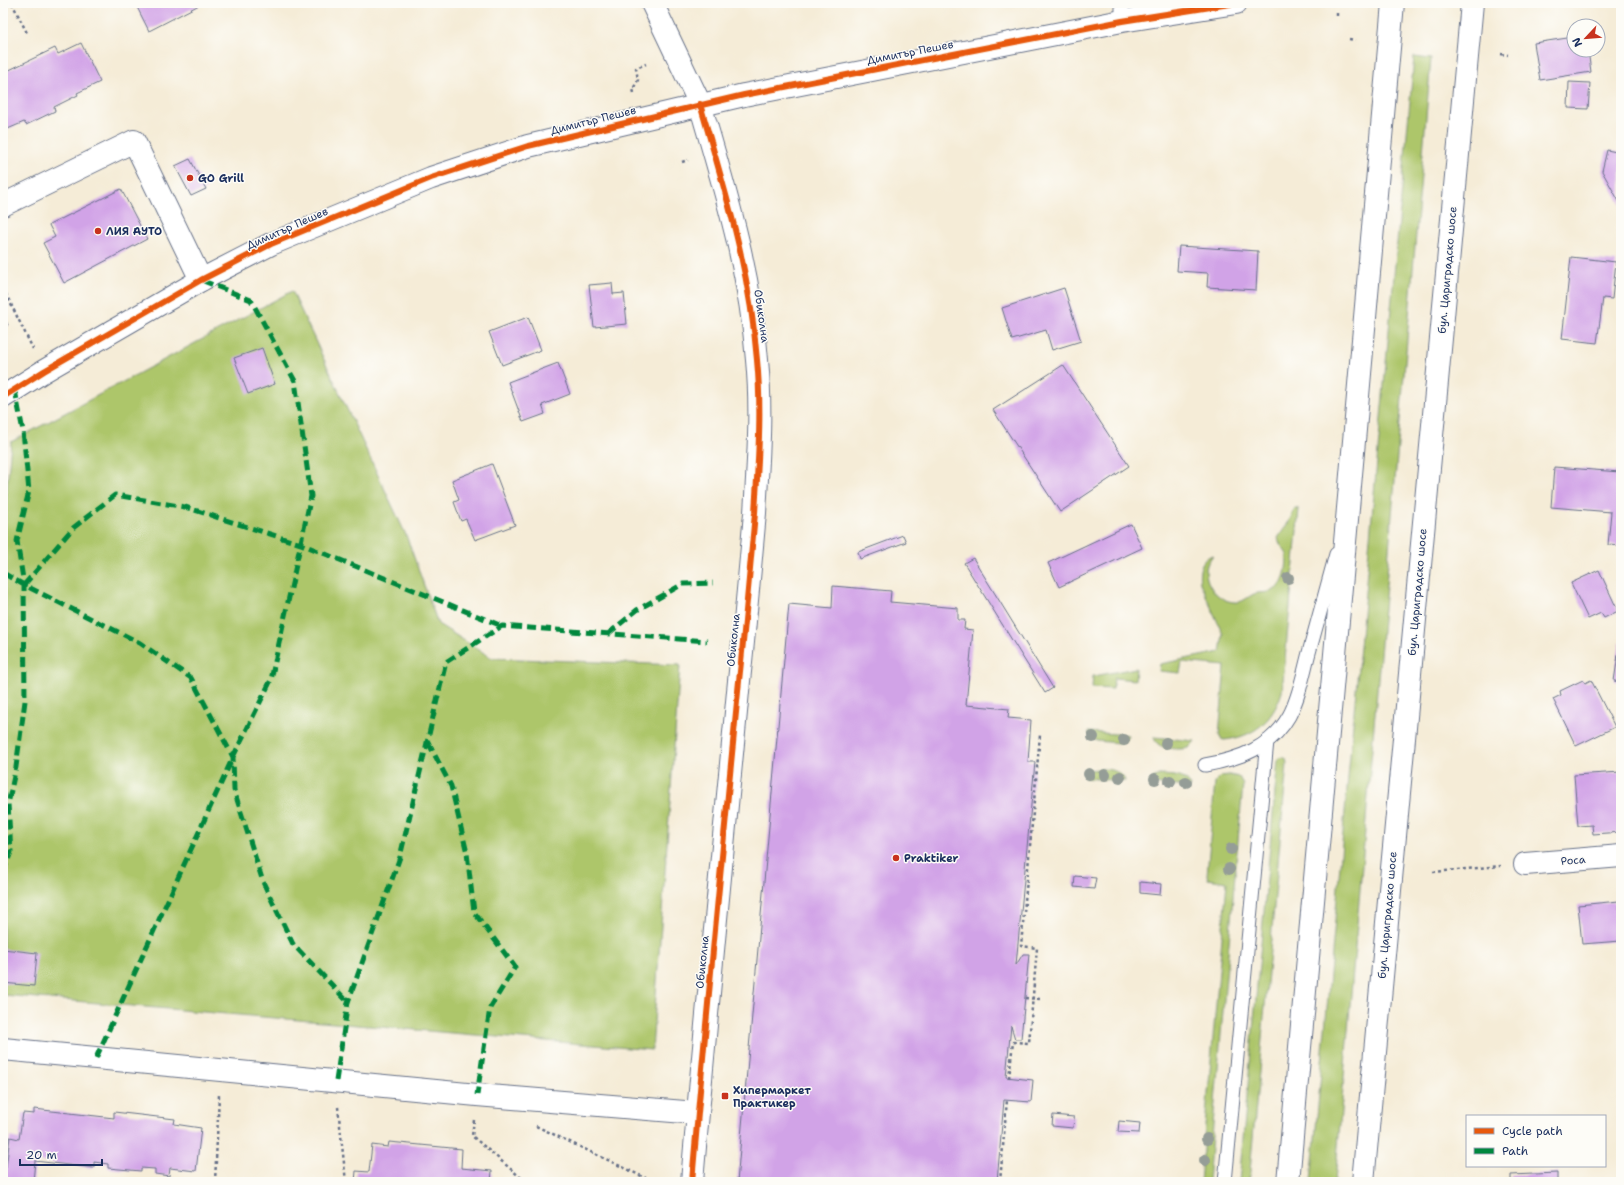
<svg xmlns="http://www.w3.org/2000/svg" width="1624" height="1185" font-family="'Shantell Sans',sans-serif">
	<style>
		.green { fill: #adc66b; stroke: #647a64 }
		.building { fill: #d1a3e7 }
		.lines { fill: none; stroke-linecap: round; stroke-linejoin: round }
		.lane-casing { stroke: #677188; stroke-width: 15 }
		.street-casing { stroke: #677188; stroke-width: 24 }
		.secondary-casing { stroke: #677188; stroke-width: 24 }
		.highway-casing { stroke: #677188; stroke-width: 24 }
		.path { stroke: #677188; stroke-width: 2.5; stroke-dasharray: 3 3; stroke-linecap: butt }
		.lane { stroke: #fff; stroke-width: 13 }
		.street { stroke: #fff; stroke-width: 22 }
		.secondary { stroke: #fff; stroke-width: 22 }
		.highway { stroke: #fff; stroke-width: 22 }
		.quiet { stroke: #00873e; stroke-width: 5; stroke-dasharray: 10 5; stroke-linecap: butt }
		.cycleway-casing { stroke: #fdfcf7; stroke-width: 8 }
		.cycleway { stroke: #e8590c; stroke-width: 6 }
		.tree { fill: #959d97 }
		.poi-dot { fill: #c8321e; stroke: #fdfcf7; stroke-width: 1.5 }
		.labels { text-anchor: middle; stroke-width: 3; stroke-linejoin: round; paint-order: stroke }
		.street-label { font-size: 11px; fill: #1b2f5e; stroke: #fdfcf7 }
		.poi-label { font-size: 11px; font-weight: bold; fill: #1b2f5e; stroke: #fdfcf7; text-anchor: start }
	</style>
	<rect width="100%" height="100%" fill="#fdfcf7"/>
	<filter id="ink" filterUnits="userSpaceOnUse"><feTurbulence type="fractalNoise" baseFrequency=".025" numOctaves="2"/><feDisplacementMap in="SourceGraphic" scale="8" xChannelSelector="R" yChannelSelector="G"/><feConvolveMatrix kernelMatrix="1 2 1 2 8 2 1 2 1" color-interpolation-filters="sRGB"/></filter>
	<filter id="wash" filterUnits="userSpaceOnUse"><feTurbulence type="fractalNoise" baseFrequency=".012" numOctaves="4" result="noise"/><feDisplacementMap in="SourceGraphic" scale="16" xChannelSelector="R" yChannelSelector="G"/><feGaussianBlur stdDeviation="0.9" result="paint"/><feColorMatrix in="noise" values="0 0 0 0 0 0 0 0 0 0 0 0 0 0 0 0 0 1.4 0 .05"/><feComposite in="paint" operator="in"/></filter>
	<g filter="url(#wash)">
		<rect width="100%" height="100%" fill="#f5ecd7"/>
		<!-- green -->
		<path class="green" d="M1414,57l17,2 -96,1123h-24z
			M292,291l114,244 32,89 54,34 188,7 -28,385 -649,-55v-461l8,-92z
			M1295,509h4l-17,183c-9,29 -28,45 -58,48l-3,-1 -2,-4 6,-69 -43,-4 -2,11 -21,-2 1,-7 60,-12 3,-18 -23,-51c-2,-12 1,-25 13,-28 -2,3 -5,7 -6,10 -5,17 11,37 28,37 8,1 12,-5 19,-8 5,-2 10,-1 15,-2 16,-4 18,-24 18,-38l-7,-10 -2,-6 10,-15z
			M1136,668l-1,12 -21,-2 -1,11 -21,-1 1,-12z
			M1088,732l41,3 -3,6 -7,2 -22,-2 -6,-3z
			M1154,737l41,4 -6,7c-11,2 -33,2 -35,-11z
			M1283,757l3,2 1,5 -38,418h-10l39,-423z
			M1090,770c12,-2 31,-2 35,11l-41,-3z
			M1159,775c12,1 27,-1 32,12l-42,-3 4,-6z
			M1229,775l10,2 4,7 -35,398h-8l27,-300 -19,-3 -1,-4 8,-93 6,-6z"/>
		<g id="blocks">
			<!-- building -->
			<path class="building" d="M135,3h68l-54,28z
				M1574,37v13h14l3,22 -51,8 -6,-37z
				M81,43l19,39 -23,11 1,2 -24,12 1,4 -29,14 -2,-3 -21,9v-58l52,-25 3,6z
				M1569,82l21,1 -2,26 -20,-1z
				M1607,150l14,3v52l-19,-34z
				M190,159l16,30 -15,7 -16,-30z
				M121,189l26,50 -83,44 -21,-40 12,-6 -6,-12z
				M1179,246l79,5 -2,39 -49,-3 1,-14 -31,-2z
				M1571,257l45,5 -4,37 -9,-1 -6,45 -35,-4z
				M612,283l1,11 11,-1 3,31 -33,3 -5,-42z
				M1064,288l17,53 -29,9 -6,-20 -34,10 -10,-32z
				M3,314l5,11 -5,3z
				M528,317l13,33 -39,15 -13,-33z
				M262,348l13,36 -27,10 -14,-36z
				M558,363l12,31 -28,11 3,9 -22,8 -15,-40z
				M1063,365l66,101 -69,46 -67,-102z
				M492,464l23,61 -40,15 -9,-21 -5,2 -7,-19 5,-2 -7,-20z
				M1554,467l66,5 -2,18 3,1v55l-13,-1 3,-33 -60,-5z
				M1131,524l11,24 -83,39 -11,-24z
				M903,535l3,7 -46,17 -2,-7z
				M973,558l80,130 -8,5 -81,-130z
				M1599,570l19,41 -14,7 -3,-5 -13,6 -17,-36z
				M833,586l58,5 -1,11 68,6v12h7l-1,9 9,1 -7,75 43,4 -1,9 23,2 -3,42h7l-19,203 7,-11h6l-8,85h-6l-4,-13 -5,51 27,3 -2,22 -27,-2 -7,82h-260l52,-578 43,4z
				M1620,642h1v40l-7,-1z
				M1583,680l2,3 6,-3 24,47 -39,19 -23,-47 8,-4 -1,-4z
				M1621,772v60l-28,2 -1,-9 -14,1 -4,-51z
				M1075,876l21,2 -2,11 -20,-2z
				M1140,882l21,2 -1,11 -20,-2z
				M1619,901l2,40 -39,3 -4,-39z
				M3,949l34,4 -3,33 -31,-3z
				M34,1109l80,9v-6l61,7 -1,5 27,4 -5,43 -26,-3 -1,8 -14,-2v-5l-14,-1v3l-33,-3v-4l-14,-2v6l-59,-7 -2,21h-30v-14h3l4,-31 9,2 4,-26 11,1z
				M1053,1115l21,2 -1,11 -21,-2z
				M1119,1121l21,2 -1,10 -21,-1z
				M389,1142l73,7 -1,19 31,3 -1,11h-136l1,-11 13,1 3,-27 16,2z
				M1557,1173v9h-46v-7z"/>
		</g>
	</g>
	<g filter="url(#ink)">
		<use href="#blocks" fill-opacity="0" stroke="#677188" stroke-width="1"/>
		<g class="lines">
			<defs>
				<path id="lane" d="M1122,3v18
					M1205,765c34,-6 66,-17 84,-49 11,-20 15,-46 21,-67 9,-32 17,-63 26,-95
					M1225,1182l42,-441"/>
				<path id="street" d="M652,3l48,101
					M3,205l131,-64 67,139
					M1525,864l96,-8
					M3,1049l474,46 220,18"/>
				<path id="secondary" d="M3,397l41,-26 157,-91 70,-36 160,-66 97,-32 216,-51 378,-74 114,-18
					M692,1182c14,-167 31,-334 47,-501 6,-56 11,-112 16,-168 3,-52 7,-102 2,-153 -7,-90 -32,-170 -57,-256"/>
				<path id="highway" d="M1288,1182l105,-1179
					M1363,1182l109,-1179"/>
			</defs>
			<!-- lane casing -->
			<use href="#lane" class="lane-casing"/>
			<!-- street casing -->
			<use href="#street" class="street-casing"/>
			<!-- secondary casing -->
			<use href="#secondary" class="secondary-casing"/>
			<!-- highway casing -->
			<use href="#highway" class="highway-casing"/>
			<!-- path -->
			<path class="path" d="M12,3l16,32
				M1337,13v4
				M1349,39l6,1
				M1501,54l7,1
				M634,93l-1,-4 5,-9 -2,-12 10,-4
				M682,162l6,-2
				M3,288l30,61
				M1433,872l68,-6
				M1025,998l15,1
				M1009,1078l4,-36 16,1 8,-95 -16,-2 19,-211
				M338,1107l8,75
				M474,1120l-2,16 54,46
				M536,1126l118,56
				M215,1182l4,-87
				M1000,1182l7,-82"/>
			<!-- lane -->
			<use href="#lane" class="lane"/>
			<!-- street -->
			<use href="#street" class="street"/>
			<!-- secondary -->
			<use href="#secondary" class="secondary"/>
			<!-- highway -->
			<use href="#highway" class="highway"/>
			<!-- quiet -->
			<path class="quiet" d="M3,573l21,12 116,58 51,35 42,79 1,33 29,92 30,62 55,58
				M24,585l49,-57 42,-33 70,12 116,37 201,82
				M608,634l29,-24 46,-26 30,-1
				M428,742l23,44 16,67 7,59 41,55 -25,41 -13,87
				M3,873l8,-21 -3,-48 8,-37 9,-66 -1,-116 -7,-44 12,-50 -6,-60 -8,-41
				M96,1058l137,-301 38,-77 40,-184 -16,-115 -44,-81 -50,-20
				M336,1081l12,-79 52,-145 46,-195 56,-36 205,15"/>
			<defs>
				<path id="cycleway" d="M3,397l41,-26 157,-91 70,-36 160,-66 97,-32 216,-51 378,-74 114,-18
					M692,1182c14,-167 31,-334 47,-501 6,-56 11,-112 16,-168 3,-52 7,-102 2,-153 -7,-90 -32,-170 -57,-256"/>
			</defs>
			<!-- cycleway casing -->
			<use href="#cycleway" class="cycleway-casing"/>
			<!-- cycleway -->
			<use href="#cycleway" class="cycleway"/>
		</g>
		<!-- trees -->
		<g class="tree">
			<circle cx="1288" cy="578" r="6"/>
			<circle cx="1093" cy="737" r="6"/>
			<circle cx="1124" cy="740" r="6"/>
			<circle cx="1166" cy="743" r="6"/>
			<circle cx="1089" cy="774" r="6"/>
			<circle cx="1105" cy="775" r="6"/>
			<circle cx="1120" cy="777" r="6"/>
			<circle cx="1155" cy="779" r="6"/>
			<circle cx="1170" cy="781" r="6"/>
			<circle cx="1186" cy="782" r="6"/>
			<circle cx="1231" cy="849" r="6"/>
			<circle cx="1229" cy="869" r="6"/>
			<circle cx="1207" cy="1139" r="6"/>
			<circle cx="1205" cy="1160" r="6"/>
		</g>
	</g>
	<!-- markers -->
	<g class="poi-dot">
		<circle cx="190" cy="178" r="4"/>
		<circle cx="98" cy="231" r="4"/>
		<circle cx="896" cy="858" r="4"/>
		<rect x="721" y="1092" width="8" height="8" rx="2"/>
	</g>
	<g class="labels">
		<!-- street labels -->
		<g class="street-label">
			<text transform="translate(910 52) rotate(-11)" y="4">Димитър Пешев</text>
			<text transform="translate(593 120) rotate(-14)" y="4">Димитър Пешев</text>
			<text transform="translate(287 228) rotate(-24)" y="4">Димитър Пешев</text>
			<text transform="translate(1447 270) rotate(-85)" y="4">бул. Цариградско шосе</text>
			<text transform="translate(762 316) rotate(82)" y="4">Обиколна</text>
			<text transform="translate(1417 592) rotate(-85)" y="4">бул. Цариградско шосе</text>
			<text transform="translate(733 640) rotate(-84)" y="4">Обиколна</text>
			<text transform="translate(1573 860) rotate(-5)" y="4">Роса</text>
			<text transform="translate(1387 915) rotate(-85)" y="4">бул. Цариградско шосе</text>
			<text transform="translate(702 962) rotate(-84)" y="4">Обиколна</text>
		</g>
		<!-- poi labels -->
		<g class="poi-label">
			<text x="198" y="182">GO Grill</text>
			<text x="106" y="235">ЛИЯ АУТО</text>
			<text x="904" y="862">Praktiker</text>
			<text x="733" y="1094">Хипермаркет<tspan x="733" dy="13">Практикер</tspan></text>
		</g>
	</g>
	<!-- margin -->
	<rect width="1624" height="1185" fill="none" stroke="#fdfcf7" stroke-width="16"/>
	<!-- legend -->
	<rect x="1466" y="1115" width="140" height="52" fill="#fdfcf7" stroke="#a3aaba"/>
	<rect x="1474" y="1128" width="20" height="6" fill="#e8590c" stroke="#a3aaba"/>
	<text x="1502" y="1135" font-size="12" fill="#1b2f5e">Cycle path</text>
	<rect x="1474" y="1148" width="20" height="6" fill="#00873e" stroke="#a3aaba"/>
	<text x="1502" y="1155" font-size="12" fill="#1b2f5e">Path</text>
	<!-- north arrow -->
	<g transform="translate(1586 38) rotate(244)"><circle r="19" fill="#fdfcf7" stroke="#a3aaba"/>
	<path d="M0-3L7 15L0 10L-7 15Z" fill="#c8321e"/>
	<text y="-6" font-size="11" font-weight="bold" text-anchor="middle" fill="#1b2f5e">N</text>
	</g>
	<!-- scale -->
	<path d="M20 1159v6h82v-6" fill="none" stroke="#1b2f5e" stroke-width="2"/>
	<text x="26" y="1159" font-size="12" fill="#1b2f5e" stroke="#fdfcf7" stroke-width="3" paint-order="stroke">20 m</text>
</svg>
